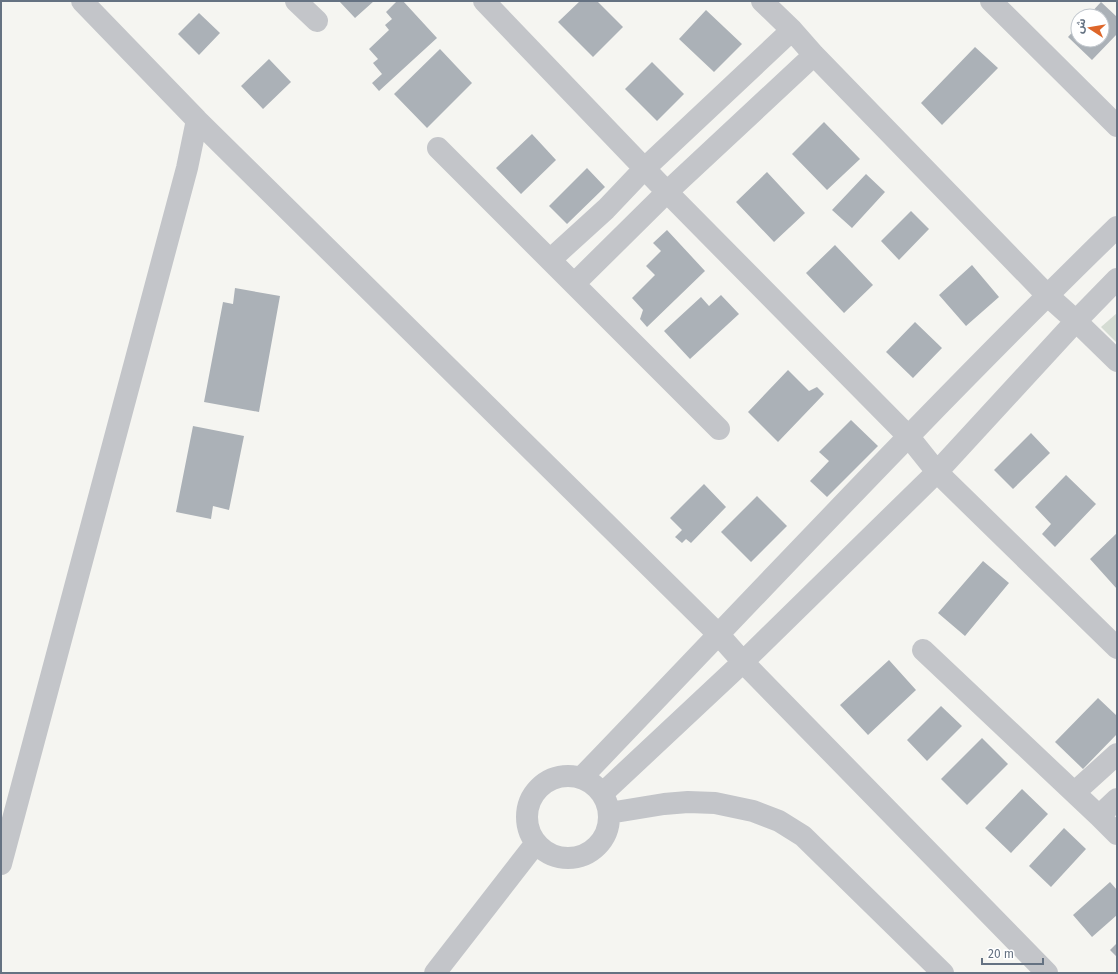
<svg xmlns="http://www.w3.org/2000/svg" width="1118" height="974" font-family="'Fira Sans','Noto Sans Arabic',sans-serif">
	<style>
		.green { fill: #d5dcd3 }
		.building { fill: #abb1b7 }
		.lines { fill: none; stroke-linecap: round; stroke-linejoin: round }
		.street { stroke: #c3c5c9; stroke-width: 22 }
	</style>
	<rect width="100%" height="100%" fill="#f5f5f1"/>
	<!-- green -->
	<path class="green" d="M1117,313v30l-16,-16z"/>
	<!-- building -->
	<path class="building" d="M339,1h35l-19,17z
		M397,1h6l34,37 -58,53 -7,-8 10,-9 -9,-11 5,-4 -9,-10 20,-19 -4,-5 7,-6 -6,-7z
		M580,1h17l26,26 -30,30 -35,-35z
		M1101,2l16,15v17l-25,26 -24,-23 10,-11v14h24v-24h-14z
		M706,10l36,34 -28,28 -35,-33z
		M199,13l21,20 -21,22 -21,-21z
		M975,47l23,21 -56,57 -21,-22z
		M440,49l32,34 -45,45 -33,-34z
		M269,59l22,23 -28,27 -22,-23z
		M652,62l32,32 -27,27 -32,-32z
		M824,122l36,37 -33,31 -35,-36z
		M532,134l24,26 -35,34 -25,-26z
		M587,168l18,19 -38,37 -18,-18z
		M767,172l38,41 -31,29 -38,-40z
		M866,174l19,18 -33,36 -20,-18z
		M911,211l18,18 -30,31 -18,-19z
		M667,230l38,41 -58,56 -7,-8 3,-9 -11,-12 23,-23 -9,-9 15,-15 -8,-8z
		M835,245l38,40 -29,28 -38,-40z
		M972,265l27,32 -33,29 -27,-31z
		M235,288l45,8 -21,116 -55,-10 19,-100 10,2z
		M721,295l18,19 -49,45 -26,-28 37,-34 8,9z
		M915,322l27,26 -29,30 -27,-26z
		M788,370l21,21 8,-4 7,7 -46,48 -30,-30z
		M851,420l27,26 -51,51 -17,-16 19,-20 -10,-9z
		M193,426l51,10 -15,74 -16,-4 -2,13 -35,-7z
		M1031,433l19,20 -37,36 -19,-19z
		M1066,475l30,29 -41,43 -13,-13 9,-10 -16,-17z
		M704,484l22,23 -35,36 -5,-4 -4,4 -7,-6 7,-7 -12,-12z
		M757,496l30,30 -36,36 -30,-30z
		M1117,533v56l-27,-30z
		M983,561l26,22 -44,53 -27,-23z
		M889,660l27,30 -48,45 -28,-30z
		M1098,698l19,18v18l-34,35 -28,-27z
		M941,706l21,20 -35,35 -20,-21z
		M982,738l26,26 -41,41 -26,-26z
		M1022,789l26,25 -37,39 -26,-25z
		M1064,828l22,21 -35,38 -22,-21z
		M1110,882l7,8v25l-25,22 -19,-22z
		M1117,943v14l-7,-7z"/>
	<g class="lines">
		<!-- street -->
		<path class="street" d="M82,1l115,119 522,515 24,27 304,311
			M296,1l21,20
			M484,1l183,191 242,245 28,35 180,176
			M762,1l30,29 22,25 233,240 29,26 41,40
			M991,1l126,125
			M438,148l281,281
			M550,260l56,-51 38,-40 148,-139
			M574,284l93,-92 147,-137
			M923,650l176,166
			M527 817a41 41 0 1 1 82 0a41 41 0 1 1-82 0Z
			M582,777c177,-184 352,-372 535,-550
			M1075,792l42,-38
			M603,793l140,-131 194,-190 139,-151 41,-42
			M1117,799l-18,17 18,18
			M609,813l55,-9 24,-2 27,1 38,8 26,10 24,15 140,137
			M1,864l186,-696 10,-48
			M435,973l101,-130"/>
	</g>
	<!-- border -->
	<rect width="1118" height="974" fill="none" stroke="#657282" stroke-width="4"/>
	<!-- north arrow -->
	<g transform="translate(1090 28) rotate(282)"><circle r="19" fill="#ffffff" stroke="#c1c7cd"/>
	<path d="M0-3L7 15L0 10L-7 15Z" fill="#de6629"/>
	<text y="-6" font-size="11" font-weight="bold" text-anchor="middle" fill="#657282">ش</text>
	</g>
	<!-- scale -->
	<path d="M982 958v6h61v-6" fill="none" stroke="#657282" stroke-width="2"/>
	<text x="988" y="958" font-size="12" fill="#657282" stroke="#ffffff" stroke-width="3" paint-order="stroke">20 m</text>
</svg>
